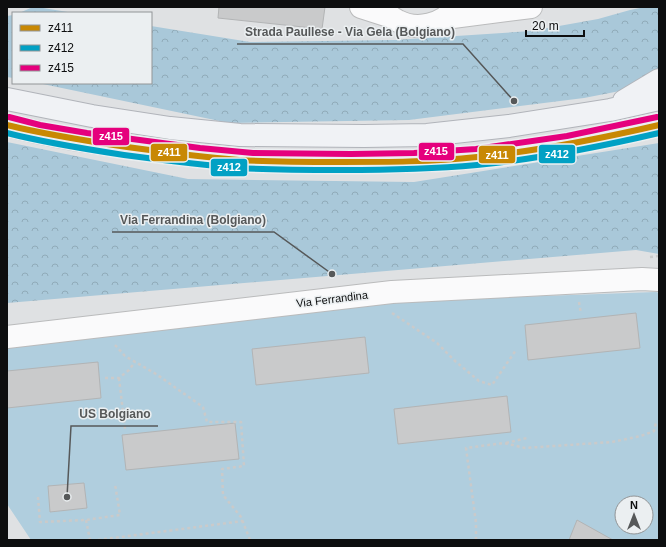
<svg xmlns="http://www.w3.org/2000/svg" width="666" height="547" font-family="Arial,sans-serif">
	<style>
		.green { fill: #b0cede; fill-rule: evenodd }
		.forest { fill: url(#forest-crowns) }
		.building { fill: #c9cacb; stroke: #b2b4b5 }
		.lines { fill: none; stroke-linecap: round; stroke-linejoin: round }
		.minor-casing { stroke: #babbbc; stroke-width: 24 }
		.major-casing { stroke: #b1b4ba; stroke-width: 24 }
		.path { stroke: #cacaca; stroke-width: 2.5; stroke-dasharray: 3 3; stroke-linecap: butt }
		.minor { stroke: #fafafb; stroke-width: 22 }
		.major { stroke: #f0f2f5; stroke-width: 22 }
		.bus-1-casing { stroke: #ebeff1; stroke-width: 9 }
		.bus-2-casing { stroke: #ebeff1; stroke-width: 9 }
		.bus-3-casing { stroke: #ebeff1; stroke-width: 9 }
		.bus-1 { stroke: #c88803; stroke-width: 6 }
		.bus-2 { stroke: #01a1c4; stroke-width: 6 }
		.bus-3 { stroke: #e5007d; stroke-width: 6 }
		.labels { text-anchor: middle; stroke-width: 3; stroke-linejoin: round; paint-order: stroke }
		.street-label { font-size: 11px; fill: #0d0e0f; stroke: #ebeff1 }
		.leader { fill: none; stroke: #565859; stroke-width: 1.5 }
		.callout-dot { fill: #565859; stroke: #ebeff1; stroke-width: 1.5 }
		.callout-label { font-size: 12px; text-anchor: middle; font-weight: bold; fill: #565859; stroke: #ebeff1; stroke-width: 3; stroke-linejoin: round; paint-order: stroke }
		.line-badge { stroke: #ebeff1; stroke-width: 1.5 }
		.badge-label { font-size: 11px; text-anchor: middle; font-weight: bold; fill: #fff }
	</style>
	<defs>
		<pattern id="forest-crowns" width="20" height="18" patternUnits="userSpaceOnUse"><rect width="20" height="18" fill="#a9c8d9"/><path d="M2 6a3 3 0 1 1 6 0M12 15a3 3 0 1 1 6 0" fill="none" stroke="#90abb9"/></pattern>
	</defs>
	<rect width="100%" height="100%" fill="#dfe1e3"/>
	<!-- green -->
	<path class="green" d="M656,292l3,1v247h-628l-24,-36v-156l121,-14 275,-33zM622,503h24v24h-24z"/>
	<!-- forest -->
	<path class="forest" d="M33,7h4l37,6h-55z
		M645,7h14v63l-34,20 -41,8 -175,22 -180,3 -191,-40h113v-57l99,16 145,-2 136,-9 67,-12 32,-9z
		M13,15v63l-6,-1v-61z
		M7,142l181,37 226,3 245,-39v111l-23,-4 -629,53z"/>
	<!-- building -->
	<path class="building" d="M219,7h106l-3,22 -104,-11z
		M636,313l4,35 -112,12 -3,-35z
		M365,337l4,36 -113,12 -4,-36z
		M98,362l3,36 -94,10v-37z
		M507,396l4,36 -113,12 -4,-35z
		M235,423l4,36 -113,11 -4,-35z
		M84,483l3,25 -37,4 -2,-26z
		M577,520l36,20h-44z"/>
	<g class="lines">
		<defs>
			<path id="minor" d="M361,7l28,9
				M381,7c5,6 10,11 17,14 19,10 45,4 58,-14
				M445,18l86,-11
				M7,337l385,-45 250,-13 17,1"/>
			<path id="major" d="M7,99l85,17 78,12 70,7 124,1 63,-1 82,-9 101,-16 49,-11
				M624,101l35,-21
				M7,125c41,11 84,17 127,23 35,5 70,9 105,12 37,2 75,2 112,2 42,0 84,-1 126,-5 61,-7 122,-18 182,-32"/>
		</defs>
		<!-- minor casing -->
		<use href="#minor" class="minor-casing"/>
		<!-- major casing -->
		<use href="#major" class="major-casing"/>
		<!-- path -->
		<path class="path" d="M650,257l9,-1
			M579,302l2,12
			M392,313l45,30 18,18 24,20 13,4 24,-35
			M115,345l10,11 31,18 47,33 4,15h34l3,44 -22,3 1,26 18,22 9,23
			M105,378h14l10,-8 6,-8
			M119,378l6,51
			M506,443l21,-5
			M38,497l2,25 46,-2 34,-5 -5,-31
			M86,520l4,20
			M98,540l145,-19
			M476,540v-17l-10,-75 38,-5 21,5 87,-6 29,-6 13,-5 2,-9"/>
		<!-- minor -->
		<use href="#minor" class="minor"/>
		<!-- major -->
		<use href="#major" class="major"/>
		<defs>
			<path id="bus-1" d="M7,125c40,10 80,16 120,22 37,5 75,10 112,13 34,2 68,2 102,2 45,0 91,0 136,-5 61,-6 122,-18 182,-32"/>
			<path id="bus-2" d="M7,133c39,10 78,16 117,22 38,5 76,10 115,13 34,2 68,2 102,2 45,0 91,-1 136,-5 61,-6 122,-18 182,-32"/>
			<path id="bus-3" d="M9,117l31,8 47,8 113,15 53,5 98,1 63,-1 62,-4 91,-13 90,-19"/>
		</defs>
		<!-- bus-1 casing -->
		<use href="#bus-1" class="bus-1-casing"/>
		<!-- bus-2 casing -->
		<use href="#bus-2" class="bus-2-casing"/>
		<!-- bus-3 casing -->
		<use href="#bus-3" class="bus-3-casing"/>
		<!-- bus-1 -->
		<use href="#bus-1" class="bus-1"/>
		<!-- bus-2 -->
		<use href="#bus-2" class="bus-2"/>
		<!-- bus-3 -->
		<use href="#bus-3" class="bus-3"/>
	</g>
	<g class="labels">
		<!-- street labels -->
		<g class="street-label">
			<text transform="translate(332 299) rotate(-7)" y="4">Via Ferrandina</text>
		</g>
	</g>
	<!-- callouts -->
	<path class="leader" d="M514 101L463 44H237M332 274L274 232H112M67 497L71 426H158"/>
	<g class="callout-dot">
		<circle cx="514" cy="101" r="4"/>
		<circle cx="332" cy="274" r="4"/>
		<circle cx="67" cy="497" r="4"/>
	</g>
	<g class="callout-label">
		<text x="350" y="36">Strada Paullese - Via Gela (Bolgiano)</text>
		<text x="193" y="224">Via Ferrandina (Bolgiano)</text>
		<text x="115" y="418">US Bolgiano</text>
	</g>
	<g class="line-badge">
		<rect x="92" y="127" width="38" height="19" rx="4" fill="#e5007d"/>
		<rect x="418" y="142" width="37" height="19" rx="4" fill="#e5007d"/>
		<rect x="150" y="143" width="38" height="19" rx="4" fill="#c88803"/>
		<rect x="538" y="144" width="38" height="20" rx="4" fill="#01a1c4"/>
		<rect x="478" y="145" width="38" height="19" rx="4" fill="#c88803"/>
		<rect x="210" y="158" width="38" height="19" rx="4" fill="#01a1c4"/>
	</g>
	<g class="badge-label">
		<text x="111" y="140">z415</text>
		<text x="436" y="155">z415</text>
		<text x="169" y="156">z411</text>
		<text x="557" y="158">z412</text>
		<text x="497" y="159">z411</text>
		<text x="229" y="171">z412</text>
	</g>
	<!-- border -->
	<rect width="666" height="547" fill="none" stroke="#0d0e0f" stroke-width="16"/>
	<!-- legend -->
	<rect x="12" y="12" width="140" height="72" fill="#ebeff1" stroke="#929597"/>
	<rect x="20" y="25" width="20" height="6" fill="#c88803" stroke="#929597"/>
	<text x="48" y="32" font-size="12" fill="#0d0e0f">z411</text>
	<rect x="20" y="45" width="20" height="6" fill="#01a1c4" stroke="#929597"/>
	<text x="48" y="52" font-size="12" fill="#0d0e0f">z412</text>
	<rect x="20" y="65" width="20" height="6" fill="#e5007d" stroke="#929597"/>
	<text x="48" y="72" font-size="12" fill="#0d0e0f">z415</text>
	<!-- north arrow -->
	<g transform="translate(634 515)"><circle r="19" fill="#ebeff1" stroke="#929597"/>
	<path d="M0-3L7 15L0 10L-7 15Z" fill="#565859"/>
	<text y="-6" font-size="11" font-weight="bold" text-anchor="middle" fill="#0d0e0f">N</text>
	</g>
	<!-- scale -->
	<path d="M526 30v6h58v-6" fill="none" stroke="#0d0e0f" stroke-width="2"/>
	<text x="532" y="30" font-size="12" fill="#0d0e0f" stroke="#ebeff1" stroke-width="3" paint-order="stroke">20 m</text>
</svg>
